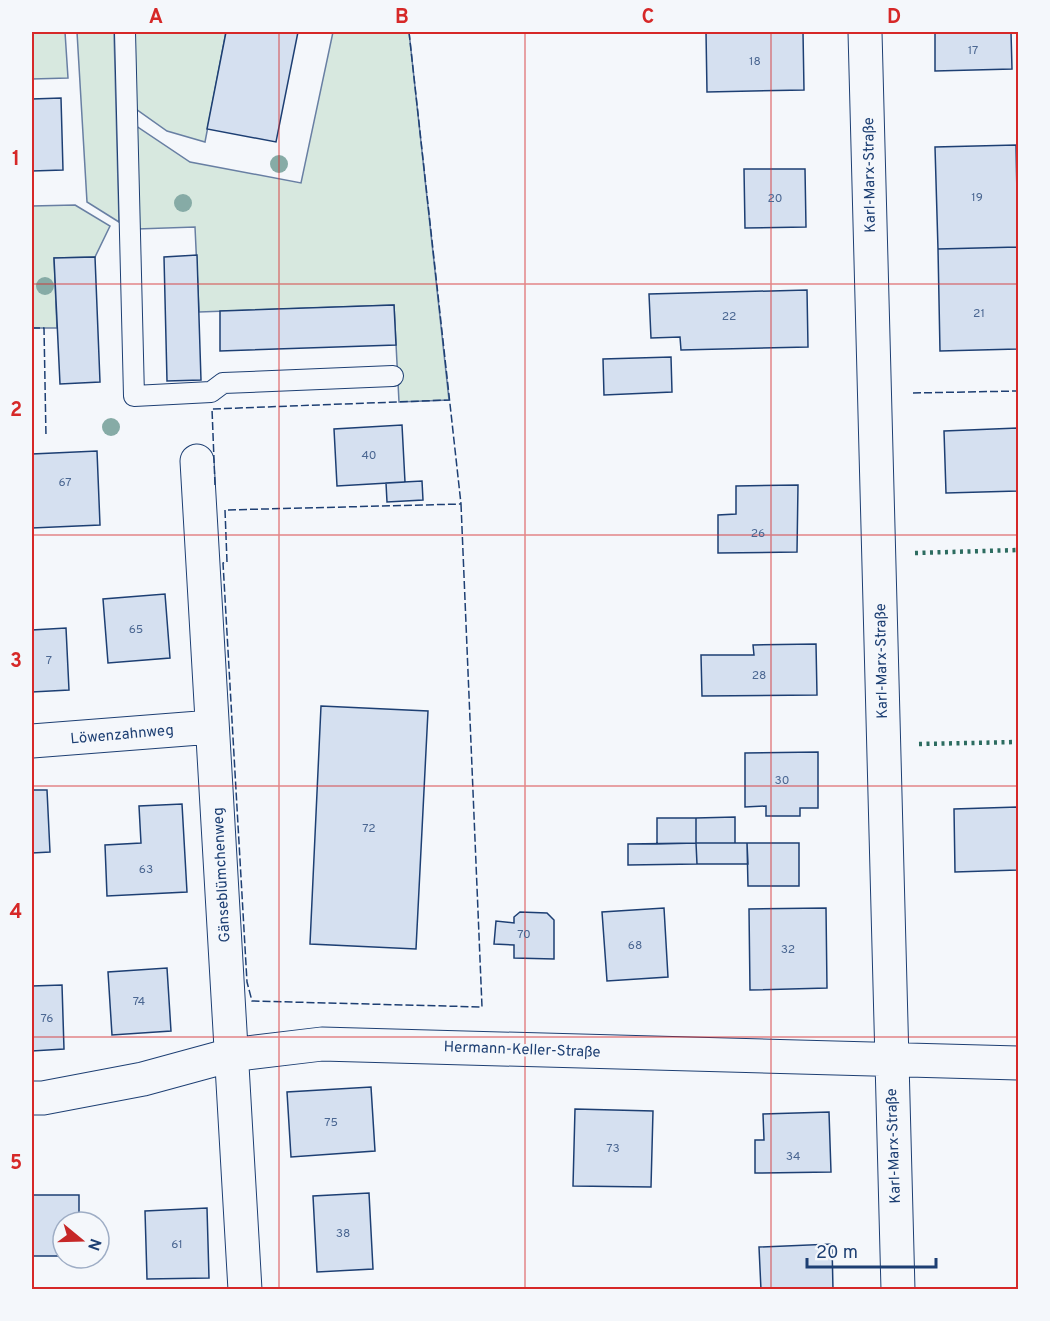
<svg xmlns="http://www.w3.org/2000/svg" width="1050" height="1321" font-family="Overpass,sans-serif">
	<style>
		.green { fill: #d7e8df; stroke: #687fa3; stroke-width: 1.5 }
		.building { fill: #d5e0f0; stroke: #1d3f73; stroke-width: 1.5 }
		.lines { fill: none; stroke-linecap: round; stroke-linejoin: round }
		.lane-casing { stroke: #1d3f73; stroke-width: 22 }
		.street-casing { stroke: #1d3f73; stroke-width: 35 }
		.lane { stroke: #f4f7fb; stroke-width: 20 }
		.street { stroke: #f4f7fb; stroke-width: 33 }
		.hedge { stroke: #2c6c60; stroke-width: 4.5; stroke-dasharray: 3 4.5; stroke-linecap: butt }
		.fence { stroke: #1d3f73; stroke-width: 1.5; stroke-dasharray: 8 3; stroke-linecap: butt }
		.tree { fill: #86aba6 }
		.grid { fill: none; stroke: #d62828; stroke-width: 1.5; stroke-opacity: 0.55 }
		.labels { text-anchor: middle; stroke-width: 4.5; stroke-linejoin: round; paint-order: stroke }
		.number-label { font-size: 12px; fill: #4b6792 }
		.street-label { font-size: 15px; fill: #1d3f73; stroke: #f4f7fb }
		.neatline { fill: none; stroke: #d62828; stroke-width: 2 }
		.grid-label { font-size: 20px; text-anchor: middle; font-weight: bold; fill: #d62828 }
	</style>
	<rect width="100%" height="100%" fill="#f4f7fb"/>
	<!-- green -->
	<path class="green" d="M32,32h33l3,46 -36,1z
		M77,32h37l5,190 -32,-20z
		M132,32h94l-21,110 -38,-11 -31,-22z
		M333,32h76l40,368 -50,2 -5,-97 -195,7 -4,-85 -58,2 -1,-103 54,36 111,21z
		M75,205l35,21 -15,31 -41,1 3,70h-25v-122z"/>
	<!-- building -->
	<path class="building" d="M226,32h72l-22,110 -69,-13z
		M706,32h97l1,58 -97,2z
		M935,32h76l1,37 -77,2z
		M61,98l2,72 -31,1v-72z
		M1016,145l2,102 -80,2 -3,-102z
		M744,169h61l1,58 -61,1z
		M1018,247v102l-78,2 -2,-102z
		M197,255l4,125 -34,1 -3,-124z
		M95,257l5,125 -40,2 -6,-126z
		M807,290l1,57 -127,3 -1,-13 -29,1 -2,-44z
		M394,305l2,40 -176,6v-40z
		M671,357l1,35 -68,3 -1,-36z
		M402,425l3,57 -68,4 -3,-57z
		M1018,428v63l-72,2 -2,-62z
		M97,451l3,74 -68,3v-74z
		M422,481l1,19 -36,2 -1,-19z
		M798,485l-1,67 -79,1v-38l18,-1v-28z
		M165,594l5,64 -62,5 -5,-64z
		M66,628l3,62 -37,2v-62z
		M816,644l1,51 -115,1 -1,-41h53l-1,-10z
		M321,706l107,5 -12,238 -106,-5z
		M818,752v56h-18v8h-34v-10l-21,1v-54z
		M32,790h15l3,62 -18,1z
		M182,804l5,88 -80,4 -2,-51 36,-2 -2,-37z
		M1018,807v63l-63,2 -1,-63z
		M735,817v26h-39v-25z
		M657,818h39v25l-39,1z
		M696,843l1,21 -69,1v-21z
		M696,843h51l1,21h-51z
		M747,843h52v43h-51z
		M664,908l4,69 -61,4 -5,-69z
		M826,908l1,80 -77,2 -1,-81z
		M520,912l27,1 7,7v39l-40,-1v-13l-20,-1 2,-23 18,2v-6z
		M167,968l4,63 -59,4 -4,-63z
		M62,985l2,64 -32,2v-65z
		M371,1087l4,64 -84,6 -4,-65z
		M575,1109l78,2 -2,76 -78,-1z
		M829,1112l2,60 -76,1v-33h9l-1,-26z
		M369,1193l4,76 -56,3 -4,-76z
		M32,1195h47v27h-16v34h-31z
		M207,1208l2,70 -62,1 -2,-68z
		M832,1244l1,46h-72l-2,-43z"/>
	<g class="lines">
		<defs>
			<path id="lane" d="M125,32l9,364 77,-4 12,-9 170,-7"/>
			<path id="street" d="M865,32l33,1258
				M197,461l48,829
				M32,741l180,-14
				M32,1098h11l100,-19 88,-24 91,-11 696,19"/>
		</defs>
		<!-- lane casing -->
		<use href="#lane" class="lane-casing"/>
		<!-- street casing -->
		<use href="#street" class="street-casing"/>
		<!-- lane -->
		<use href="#lane" class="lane"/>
		<!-- street -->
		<use href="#street" class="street"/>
		<!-- hedge -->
		<path class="hedge" d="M915,553l103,-3
			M919,744l99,-2"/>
		<!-- fence -->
		<path class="fence" d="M409,32l52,472
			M32,328h12l2,109
			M913,393l105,-2
			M215,485l-3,-76 237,-9
			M461,504l21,503 -230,-6 -5,-19 -24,-419 4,-1 -2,-52z"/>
	</g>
	<!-- trees -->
	<g class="tree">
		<circle cx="279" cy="164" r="9"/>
		<circle cx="183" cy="203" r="9"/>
		<circle cx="45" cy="286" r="9"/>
		<circle cx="111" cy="427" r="9"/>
	</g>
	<!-- grid -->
	<path class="grid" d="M279,32v1258M525,32v1258M771,32v1258M32,284h986M32,535h986M32,786h986M32,1037h986"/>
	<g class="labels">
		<!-- number labels -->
		<g class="number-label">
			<text x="973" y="54">17</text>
			<text x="755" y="65">18</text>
			<text x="977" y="201">19</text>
			<text x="775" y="202">20</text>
			<text x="979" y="317">21</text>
			<text x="729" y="320">22</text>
			<text x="369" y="459">40</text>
			<text x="65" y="486">67</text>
			<text x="758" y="537">26</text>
			<text x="136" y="633">65</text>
			<text x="49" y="664">7</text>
			<text x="759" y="679">28</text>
			<text x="782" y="784">30</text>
			<text x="369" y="832">72</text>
			<text x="146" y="873">63</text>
			<text x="524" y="938">70</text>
			<text x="635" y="949">68</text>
			<text x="788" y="953">32</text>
			<text x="139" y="1005">74</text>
			<text x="47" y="1022">76</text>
			<text x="331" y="1126">75</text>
			<text x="613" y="1152">73</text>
			<text x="793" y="1160">34</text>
			<text x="343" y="1237">38</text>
			<text x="177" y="1248">61</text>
		</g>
		<!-- street labels -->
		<g class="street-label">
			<text transform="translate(869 175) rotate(-91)" y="5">Karl-Marx-Straße</text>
			<text transform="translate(881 661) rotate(-91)" y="5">Karl-Marx-Straße</text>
			<text transform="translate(122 734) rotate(-5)" y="5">Löwenzahnweg</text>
			<text transform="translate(221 875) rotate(-93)" y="5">Gänseblümchenweg</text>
			<text transform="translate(522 1049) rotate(2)" y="5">Hermann-Keller-Straße</text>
			<text transform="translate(893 1146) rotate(-92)" y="5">Karl-Marx-Straße</text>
		</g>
	</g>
	<!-- border -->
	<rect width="1050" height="1321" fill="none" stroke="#f4f7fb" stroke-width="66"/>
	<!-- north arrow -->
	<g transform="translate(81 1240) rotate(109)"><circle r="28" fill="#f4f7fb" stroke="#9eadc5" stroke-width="1.5"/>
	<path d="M0-4.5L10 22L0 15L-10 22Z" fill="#c62828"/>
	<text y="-9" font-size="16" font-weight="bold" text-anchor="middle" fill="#1d3f73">N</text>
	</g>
	<!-- scale -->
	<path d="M807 1258v9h129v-9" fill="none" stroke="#1d3f73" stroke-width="3"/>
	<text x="816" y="1258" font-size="18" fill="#1d3f73" stroke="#f4f7fb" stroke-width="4.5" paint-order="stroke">20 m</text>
	<rect x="33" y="33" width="984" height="1255" class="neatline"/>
	<g class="grid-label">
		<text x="156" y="23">A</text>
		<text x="402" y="23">B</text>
		<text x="648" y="23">C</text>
		<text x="894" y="23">D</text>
		<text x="16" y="165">1</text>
		<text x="16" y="416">2</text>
		<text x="16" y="667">3</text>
		<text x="16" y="918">4</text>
		<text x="16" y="1169">5</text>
	</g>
</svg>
